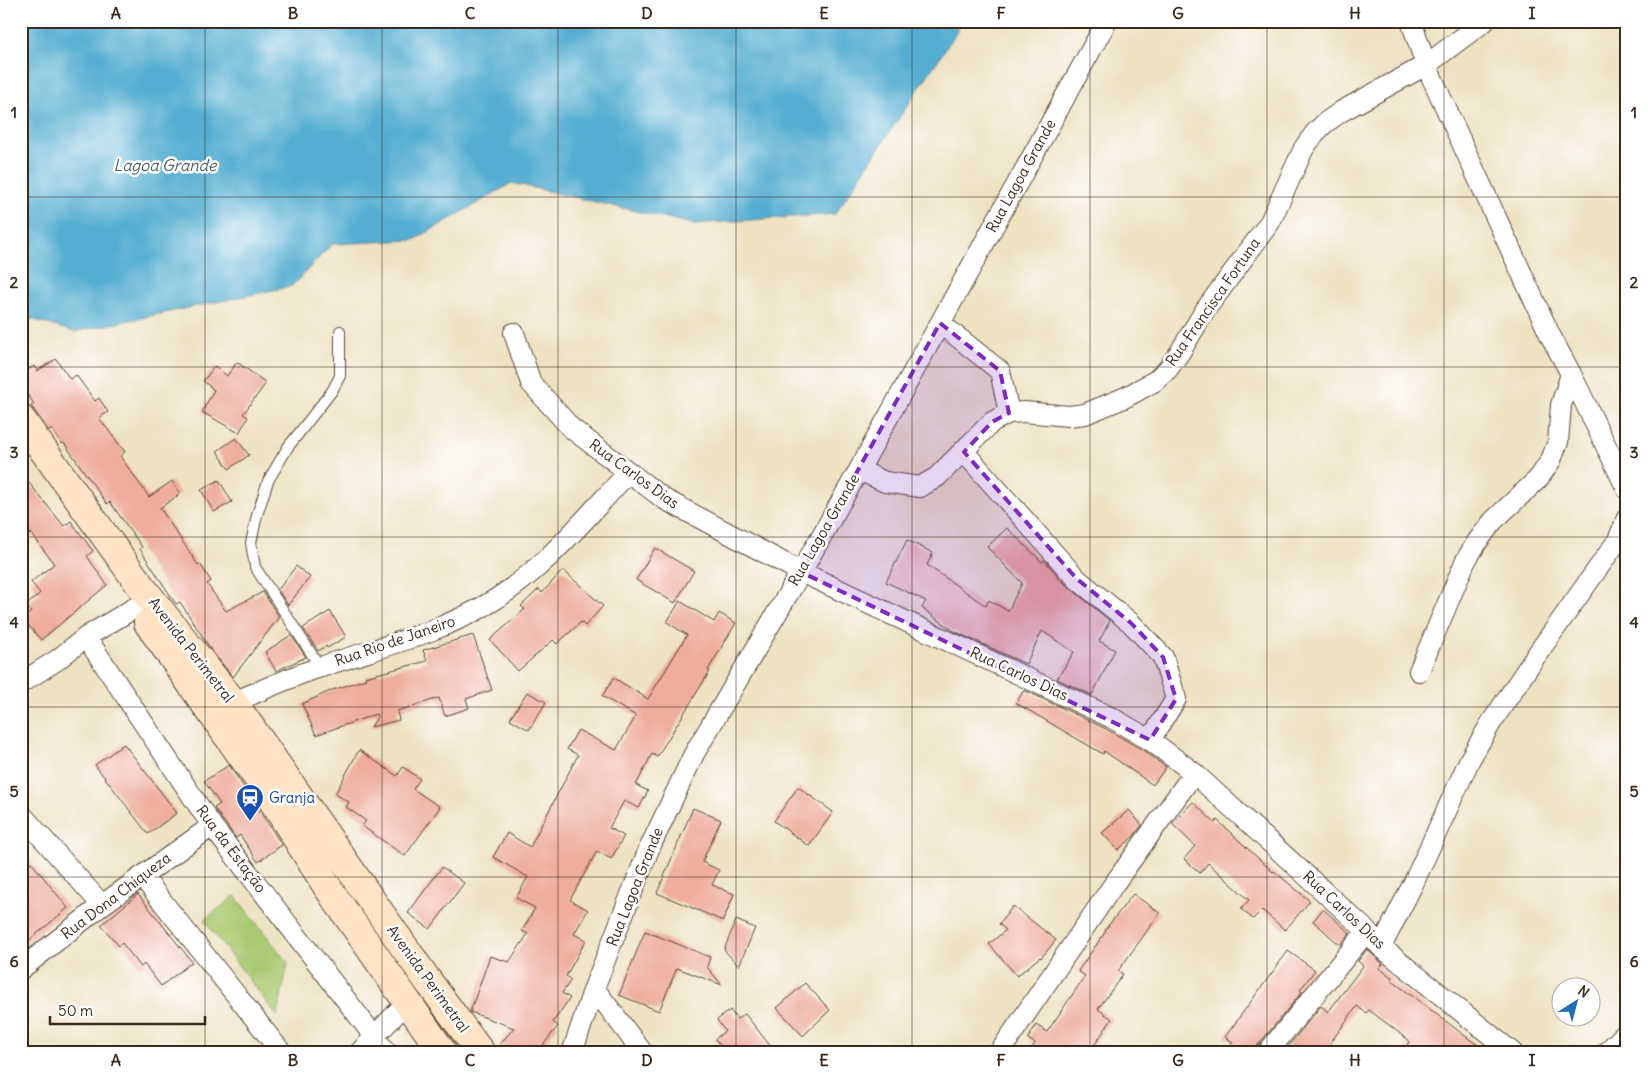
<svg xmlns="http://www.w3.org/2000/svg" width="1648" height="1074" font-family="Delius,sans-serif">
	<style>
		.green { fill: #aaca72; stroke: #727a48 }
		.water { fill: #54aed1; stroke: #486c78 }
		.building { fill: #eead9d }
		.lines { fill: none; stroke-linecap: round; stroke-linejoin: round }
		.lane-casing { stroke: #564637; stroke-width: 12 }
		.street-casing { stroke: #564637; stroke-width: 22 }
		.secondary-casing { stroke: #564637; stroke-width: 30 }
		.lane { stroke: #fff; stroke-width: 10 }
		.street { stroke: #fff; stroke-width: 20 }
		.secondary { stroke: #fee4c5; stroke-width: 28 }
		.marked { fill: #7b2cbf; fill-opacity: 0.2; stroke: #7b2cbf; stroke-width: 4; stroke-dasharray: 10 6; stroke-linejoin: round }
		.grid { fill: none; stroke: #3b2a1e; stroke-width: 1; stroke-opacity: 0.55 }
		.labels { text-anchor: middle; stroke-width: 5; stroke-linejoin: round; paint-order: stroke }
		.street-label { font-size: 15px; fill: #3b2a1e; stroke: #fff }
		.transit-label { font-size: 15px; fill: #164399; stroke: #fff; text-anchor: start }
		.water-label { font-size: 16px; font-style: italic; fill: #455f66; stroke: #fff }
		.neatline { fill: none; stroke: #3b2a1e; stroke-width: 2 }
		.grid-label { font-size: 16px; text-anchor: middle; font-weight: bold; fill: #3b2a1e }
	</style>
	<rect width="100%" height="100%" fill="#fff"/>
	<filter id="ink" filterUnits="userSpaceOnUse"><feTurbulence type="fractalNoise" baseFrequency=".02" numOctaves="2"/><feDisplacementMap in="SourceGraphic" scale="10" xChannelSelector="R" yChannelSelector="G"/><feConvolveMatrix kernelMatrix="1 2 1 2 8 2 1 2 1" color-interpolation-filters="sRGB"/></filter>
	<filter id="wash" filterUnits="userSpaceOnUse"><feTurbulence type="fractalNoise" baseFrequency=".0096" numOctaves="4" result="noise"/><feDisplacementMap in="SourceGraphic" scale="20" xChannelSelector="R" yChannelSelector="G"/><feGaussianBlur stdDeviation="1.12" result="paint"/><feColorMatrix in="noise" values="0 0 0 0 0 0 0 0 0 0 0 0 0 0 0 0 0 1.4 0 .05"/><feComposite in="paint" operator="in"/></filter>
	<g filter="url(#wash)">
		<rect width="100%" height="100%" fill="#eee2c3"/>
		<!-- green -->
		<path class="green" d="M235,896l53,67 -11,53 -73,-96z"/>
		<!-- water -->
		<path class="water" d="M21,21h936l1,9 -123,184 -142,10 -181,-41 -98,57 -82,4 -40,42 -218,46 -53,-16z"/>
		<g id="blocks">
			<!-- building -->
			<path class="building" d="M56,359l14,20 6,-4 19,26 4,-3 9,14 -9,6 26,34 -5,4 29,41 23,-16 8,13 -20,14 38,57 2,-1 11,17 -4,3 19,27 37,-19 16,25 -46,60 -19,-23 -34,-52 -4,2 -36,-55 2,-2 -32,-45 -3,2 -43,-61 -2,1 -10,-15 -3,2 -18,-25 3,-2 -13,-19v-11l13,-8 3,5z
				M237,362l29,21 -23,31 5,3 -9,16 -37,-21 12,-22 -11,-9 12,-15 12,10z
				M236,438l13,17 -20,14 -12,-18z
				M21,473l43,53 7,-5 22,30 -6,5 20,29 -66,55 -18,-21 8,-7 -5,-6 14,-13 -9,-11 23,-18 -23,-31 -2,2 -8,-9z
				M219,480l13,22 -18,10 -13,-22z
				M1007,528l35,34 2,-2 1,1 12,14 -1,1 54,45 -11,20 16,9 -23,45 -35,-16 17,-27 -32,-21 -16,33 -72,-33 -32,-23 4,-7 -40,-19 21,-42 26,13 -6,12 59,41 3,-6 19,11 14,-28 -35,-36z
				M655,548l39,23 -19,32 -39,-23z
				M296,566l14,11 -22,28 -10,-15z
				M563,570l40,36 -18,20 -4,-4 -24,22 -4,-4 -35,31 -28,-31 35,-31 -4,-3 18,-17 3,4z
				M680,601l34,21 5,-9 17,10 -28,47 2,1 -53,86 -5,-3 -16,31 12,6 -9,17 -15,-7 -15,27 15,8 -13,23 -14,-8 -27,49 18,10 -14,24 12,6 -20,36 5,4 -9,13 8,5 -17,24 5,4 -21,27h-30l-9,-7 16,-18 -44,-16 20,-56 19,6 19,-28 -6,-3 13,-23 -19,-10 12,-21 -35,-20 14,-24 23,14 48,-92 -11,-6 11,-19 38,20 20,-34 -34,-20 12,-18 34,21 39,-64 -20,-13z
				M330,611l16,26 -19,11 -1,-2 -8,5 -15,-23z
				M291,635l15,22 -30,14 -11,-19z
				M473,635l19,55 -26,9 3,9 -24,8 -6,-18 -42,13 2,9 -28,7 6,-10 -1,-3 -60,21 -14,-31 28,-13 36,-12 -1,-2 62,-16 -4,-11z
				M1024,690l82,39 37,21 23,17 -13,18 -49,-34 -1,3 -87,-51z
				M527,692l19,10 -17,28 -19,-11z
				M124,744l53,69 -29,21 -53,-69z
				M359,750l38,26 6,-9 17,12 -7,10 27,18 -35,49 -43,-30 4,-5 -20,-14 3,-5 -14,-8z
				M229,765l53,80 -24,17 -18,-27 -4,3 -22,-30 6,-4 -16,-23z
				M798,787l35,25 -24,34 -35,-25z
				M1193,802l22,21 2,-3 56,52 1,-1 36,30 -25,29 -23,-20 -9,9 -12,-10 8,-9 -41,-37 -8,10 -16,-14 11,-13 -23,-22z
				M693,808l28,12 -19,42 17,8 -7,15 22,9 -11,27 -66,-28z
				M1129,810l13,15 -9,12 -15,13 -16,-17z
				M31,862l37,46 -47,39v-77z
				M442,867l22,16 -34,46 -22,-16z
				M138,894l54,68 -31,24 -17,-22 -3,3 -19,-24 -3,3 -18,-21z
				M1133,894l27,19 -42,58 5,3 -25,35 14,10 -23,34h-60l6,-10 -7,-4 8,-14 11,7 38,-56 -7,-5 28,-40 -1,-1z
				M1013,906l43,34 -15,18 -1,-1 -23,19 -28,-32 17,-14 -7,-6z
				M1323,909l27,24 -10,12 -27,-24z
				M736,920l19,8 -16,38 -15,-16z
				M645,931l65,26 -3,10 15,18 -45,-17 -18,43 -40,-16z
				M1367,949l16,15 -4,4 14,10 -2,2 97,73h-87l9,-12 -41,-31 -3,3 -9,-7 -34,47h-40l38,-47 7,6 35,-46 -5,-5z
				M1288,951l27,19 -15,20 2,2 -44,53 -3,8h-29l7,-11 -8,-5z
				M805,983l25,27 -27,26 -26,-28z
				M730,1010l7,9 8,-5 31,39h-50l-11,-14 10,-8 -8,-11z"/>
		</g>
	</g>
	<g filter="url(#ink)">
		<use href="#blocks" fill-opacity="0" stroke="#564637" stroke-width="1"/>
		<g class="lines">
			<defs>
				<path id="lane" d="M320,667l-65,-100 -4,-24 6,-28 11,-34 20,-34 44,-56 8,-15v-45"/>
				<path id="street" d="M1411,21l15,44 124,270 21,39 56,115
					M940,323l60,48 9,42
					M514,333l17,50 40,45 93,71 137,73 311,146 38,22 44,33 173,158 14,16 132,106
					M964,452l113,127 54,44 32,34 13,42 -26,41
					M859,470l26,12 35,5 17,-10 55,-55 17,-9 15,-1 45,4 16,-2 41,-17 29,-16 13,-12 12,-17 26,-43 64,-87 34,-74 11,-15 10,-10 17,-12 84,-46 59,-44
					M86,637l126,189 175,227
					M1419,671l46,-109 12,-20 16,-21 46,-43 12,-18 7,-18 3,-37 10,-31
					M21,683l36,-23 29,-23 50,-30
					M233,702c29,-11 58,-26 88,-35 58,-20 117,-33 170,-65 53,-32 94,-84 137,-129
					M21,814l81,91
					M142,876l140,177
					M1381,947l32,-63 57,-125 21,-36 44,-66 83,-117 9,-22
					M21,969l81,-64 110,-79
					M594,988l49,65
					M359,1053l48,-51
					M572,1053l22,-65 55,-139 45,-95 107,-182 58,-102 248,-449
					M999,1053l115,-169 80,-111
					M1267,1053l100,-122
					M1606,1053l21,-21"/>
				<path id="secondary" d="M21,419l119,166 93,117 195,279 53,72
					M148,623l120,170 60,95 115,165"/>
			</defs>
			<!-- lane casing -->
			<use href="#lane" class="lane-casing"/>
			<!-- street casing -->
			<use href="#street" class="street-casing"/>
			<!-- secondary casing -->
			<use href="#secondary" class="secondary-casing"/>
			<!-- lane -->
			<use href="#lane" class="lane"/>
			<!-- street -->
			<use href="#street" class="street"/>
			<!-- secondary -->
			<use href="#secondary" class="secondary"/>
		</g>
	</g>
	<!-- marked area -->
	<path class="marked" d="M940,323l60,48 9,42 -17,9 -28,30 113,127 54,44 32,34 13,42 -26,41 -349,-168z"/>
	<!-- grid -->
	<path class="grid" d="M205,21v1032M382,21v1032M558,21v1032M736,21v1032M912,21v1032M1090,21v1032M1267,21v1032M1444,21v1032M21,197h1606M21,367h1606M21,537h1606M21,707h1606M21,877h1606"/>
	<!-- icons -->
	<defs>
		<symbol id="station-pin" viewBox="-11 -11 22 30"><path d="M0 17L-7.5 6A9.5 9.5 0 1 1 7.5 6Z" fill="#1a4fb4" stroke="#fff"/><path d="M-3-6H3Q5-6 5-4V2Q5 4 3 4L4.5 6H3L1.5 4h-3L-3 6H-4.5L-3 4Q-5 4-5 2V-4Q-5-6-3-6ZM-3.5-4v3h7v-3ZM-3.5 1v1.5H-2V1ZM2 1v1.5H3.5V1Z" fill="#fff"/></symbol>
	</defs>
	<g fill-rule="evenodd">
		<use href="#station-pin" x="234" y="782" width="32" height="43"/>
	</g>
	<g class="labels">
		<!-- street labels -->
		<g class="street-label">
			<text transform="translate(1021 176) rotate(-61)" y="5">Rua Lagoa Grande</text>
			<text transform="translate(1213 302) rotate(-55)" y="5">Rua Francisca Fortuna</text>
			<text transform="translate(634 474) rotate(36)" y="5">Rua Carlos Dias</text>
			<text transform="translate(824 530) rotate(-60)" y="5">Rua Lagoa Grande</text>
			<text transform="translate(395 641) rotate(-19)" y="5">Rua Rio de Janeiro</text>
			<text transform="translate(191 650) rotate(52)" y="5">Avenida Perimetral</text>
			<text transform="translate(1019 674) rotate(25)" y="5">Rua Carlos Dias</text>
			<text transform="translate(231 849) rotate(53)" y="5">Rua da Estação</text>
			<text transform="translate(635 887) rotate(-68)" y="5">Rua Lagoa Grande</text>
			<text transform="translate(116 896) rotate(-37)" y="5">Rua Dona Chiqueza</text>
			<text transform="translate(1344 910) rotate(43)" y="5">Rua Carlos Dias</text>
			<text transform="translate(428 979) rotate(54)" y="5">Avenida Perimetral</text>
		</g>
		<!-- transit labels -->
		<g class="transit-label">
			<text x="269" y="803">Granja</text>
		</g>
		<!-- water labels -->
		<g class="water-label">
			<text x="165" y="171">Lagoa Grande</text>
		</g>
	</g>
	<!-- margin -->
	<rect width="1648" height="1074" fill="none" stroke="#fff" stroke-width="55"/>
	<!-- north arrow -->
	<g transform="translate(1576 1002) rotate(36)"><circle r="24" fill="#ffffff" stroke="#b1aaa5"/>
	<path d="M0-4L9 19L0 12L-9 19Z" fill="#1f6fb2"/>
	<text y="-8" font-size="14" font-weight="bold" text-anchor="middle" fill="#3b2a1e">N</text>
	</g>
	<!-- scale -->
	<path d="M50 1016v8h155v-8" fill="none" stroke="#3b2a1e" stroke-width="2.5"/>
	<text x="58" y="1016" font-size="15" fill="#3b2a1e" stroke="#ffffff" stroke-width="4" paint-order="stroke">50 m</text>
	<rect x="28" y="28" width="1592" height="1018" class="neatline"/>
	<g class="grid-label">
		<text x="116" y="19">A</text>
		<text x="293" y="19">B</text>
		<text x="470" y="19">C</text>
		<text x="647" y="19">D</text>
		<text x="824" y="19">E</text>
		<text x="1001" y="19">F</text>
		<text x="1178" y="19">G</text>
		<text x="1355" y="19">H</text>
		<text x="1532" y="19">I</text>
		<text x="14" y="118">1</text>
		<text x="1634" y="118">1</text>
		<text x="14" y="288">2</text>
		<text x="1634" y="288">2</text>
		<text x="14" y="458">3</text>
		<text x="1634" y="458">3</text>
		<text x="14" y="628">4</text>
		<text x="1634" y="628">4</text>
		<text x="14" y="797">5</text>
		<text x="1634" y="797">5</text>
		<text x="14" y="967">6</text>
		<text x="1634" y="967">6</text>
		<text x="116" y="1066">A</text>
		<text x="293" y="1066">B</text>
		<text x="470" y="1066">C</text>
		<text x="647" y="1066">D</text>
		<text x="824" y="1066">E</text>
		<text x="1001" y="1066">F</text>
		<text x="1178" y="1066">G</text>
		<text x="1355" y="1066">H</text>
		<text x="1532" y="1066">I</text>
	</g>
</svg>
